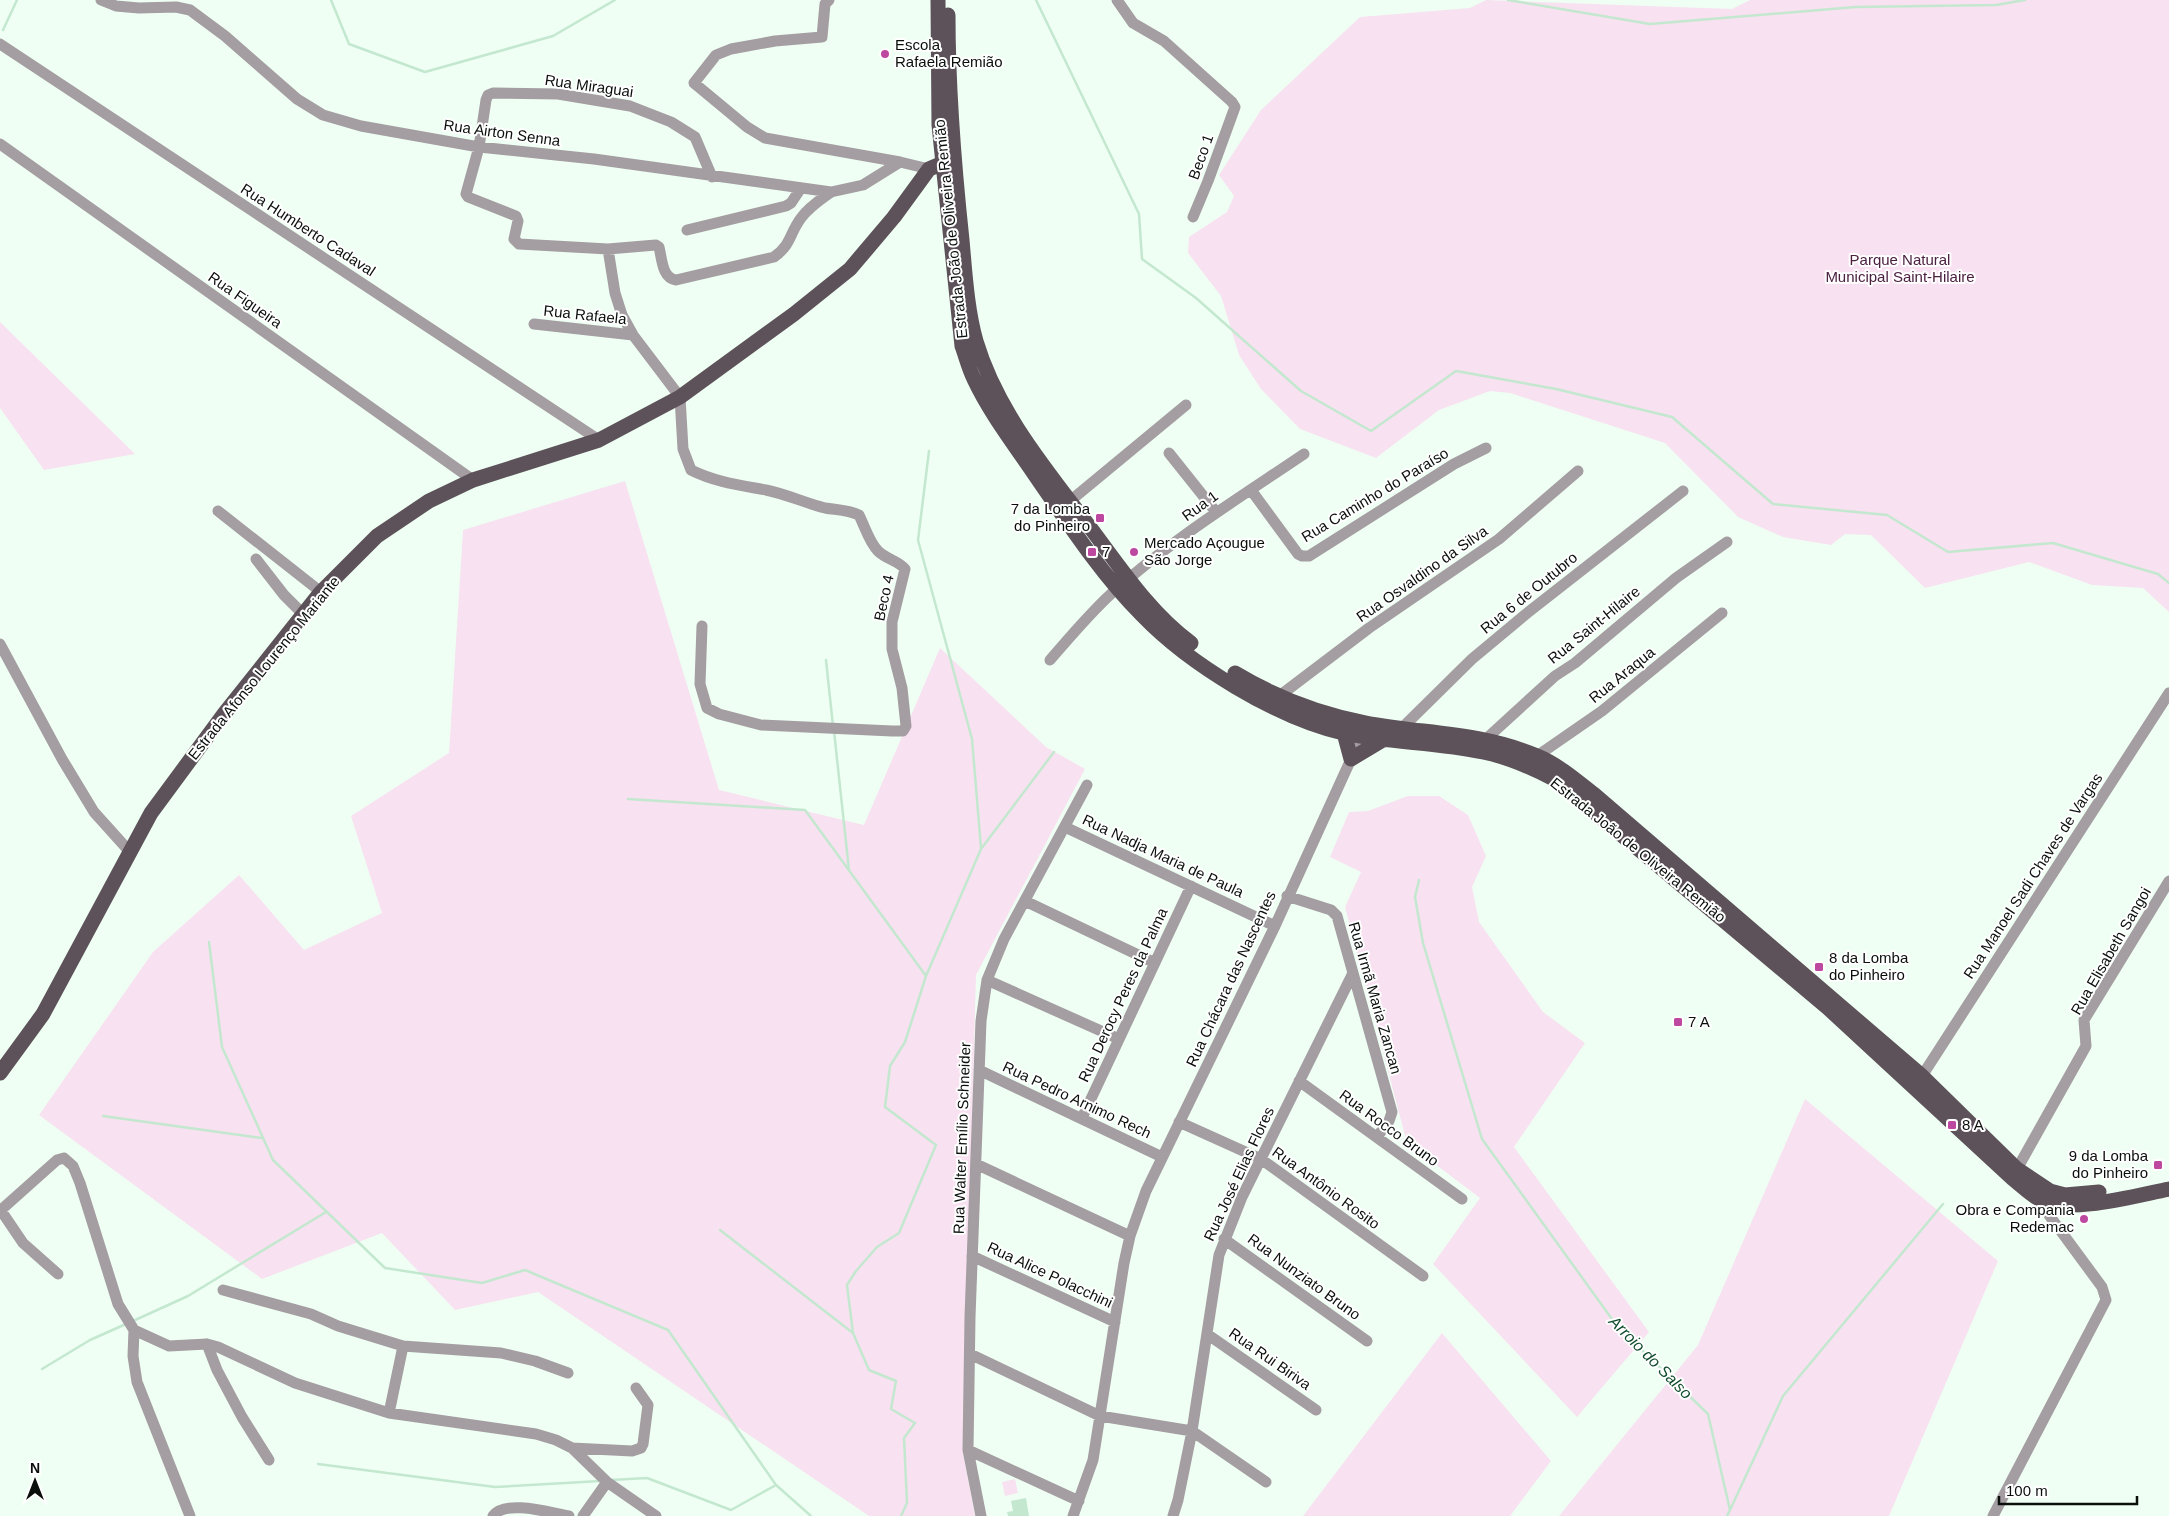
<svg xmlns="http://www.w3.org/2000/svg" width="2169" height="1516" font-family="Arial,sans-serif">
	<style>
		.green { fill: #f8e1f0 }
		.water { fill: #c3e8cf }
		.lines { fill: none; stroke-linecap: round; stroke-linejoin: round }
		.stream { stroke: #c3e8cf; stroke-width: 2.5 }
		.minor { stroke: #a49da1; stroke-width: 11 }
		.major { stroke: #5d5259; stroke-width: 15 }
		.poi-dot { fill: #bd48a0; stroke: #fff; stroke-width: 2 }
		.labels { text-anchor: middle; stroke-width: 4; stroke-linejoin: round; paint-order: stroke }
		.poi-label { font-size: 15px; fill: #0a0f0c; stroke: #fff; text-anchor: start }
		.street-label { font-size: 15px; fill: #0a0f0c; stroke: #fff }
		.park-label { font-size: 15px; fill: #4c2040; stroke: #fff }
		.water-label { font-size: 16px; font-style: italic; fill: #0f4c2c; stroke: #fff }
	</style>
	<rect width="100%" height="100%" fill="#effff4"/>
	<!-- green -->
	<path class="green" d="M1486,0l246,9 18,-9h419v612l-26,-24 -51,-3 -63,-23 -104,26 -54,-53 -26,-1 -14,11 -48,-8 -45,-20 -73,-74 -155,-50 -20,-2 -51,19 -63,48 -76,-29 -39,-40 -22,-34 -18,-59 -33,-43 1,-16 38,-25 7,-16 -15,-21 42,-65 99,-93 110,-9z
		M0,322l135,132 -91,16 -44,-62z
		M625,481l94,309 145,35 76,-177 106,99 39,22 -109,206 -13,478 12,63h-106l-331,-224 -83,18 -73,-77 -120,46 -223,-164 114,-163 86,-77 65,75 78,-37 -31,-97 98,-63 14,-223z
		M1408,796h31l29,19 18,41 -14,31 7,35 64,90 42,31 -71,104 135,185 -72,85 -144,-153 47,-66 -73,-55 -62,-236 16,-35 -31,-15 19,-45 19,-1z
		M1805,1099l193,162 -109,255h-330l139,-171z
		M1442,1333l109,128 -41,55h-207z
		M1015,1479l3,14 -13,3 -3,-14z"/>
	<!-- water -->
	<path class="water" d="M1026,1498l3,18h-21l-1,-4 6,-1 -2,-10z"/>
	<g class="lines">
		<!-- stream -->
		<path class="stream" d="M331,0l18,44 76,28 128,-36 62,-36
			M1036,0l103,214 3,45 54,39 105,93 70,40 85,-60 100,18 116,28 101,87 114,11 61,37 105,-9 105,31 11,9
			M1508,0l142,24 205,-17 141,-2 29,-5
			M3,30l14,-30
			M929,451l-11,89 54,199 9,109
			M826,660l7,66
			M834,731l15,139
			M628,799l177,11 121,166
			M1419,880l-4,17 8,46 59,196 135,187 91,88 22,96 -3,6
			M209,942l13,105 51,113 112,108 97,15 43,-13 143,60 108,155 35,31
			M103,1116l159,22
			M720,1230l133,103
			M133,1321l55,-25 138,-84
			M42,1369l48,-29 36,-16
			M318,1464l177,23 105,-6
			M611,1480l36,-2 84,32 45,-25
			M1730,1510l53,-114 160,-192
			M901,1516l6,-13 -3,-65 11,-15 -24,-14 5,-28 -27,-11 -16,-37 -6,-48 9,-14 21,-24 22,-14 37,-88 -51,-38 5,-41 15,-24 21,-66 55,-127 73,-97"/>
		<!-- minor -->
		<path class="minor" d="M101,0l15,6 23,2 37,-1 14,3 35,26 72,63 26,16 38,11 118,21 115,12 237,33 32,-7 37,-23 29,7
			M829,0l-4,4 -3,33 -47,4 -44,8 -15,6 -22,28 53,44 18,11 135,24
			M1117,0l16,23 31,18 68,61 3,5 -27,74 -15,36
			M0,44l599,396
			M0,144l473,336
			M712,177l-17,-40 -24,-15 -41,-16 -72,-12 -65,-1 -5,2 -2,5 -7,47 -13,47 2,3 48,19 2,5 -4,18 5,5 89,5 48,-4 3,2c3,12 3,31 17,33l98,-23c18,-13 15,-23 27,-39 8,-11 19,-18 30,-26
			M687,230l99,-24 5,-3 10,-15
			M608,249l7,44 7,22 11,20 47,62 3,52 8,21c24,12 48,15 75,20 20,4 39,13 59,18 12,2 23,2 34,7 6,12 10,27 19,36 8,8 21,10 27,18l-13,53v27l10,39 4,38 -3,5h-11l-131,-6 -42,-11 -12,-6 -7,-24 2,-58
			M534,324l99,11
			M1169,453l47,59
			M1251,490l47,64 4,2h7l145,-92 32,-16
			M1070,501l116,-96
			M218,511l103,81
			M256,559l28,36 19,19
			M0,644l62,115 32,53 36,40
			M1050,660c20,-23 40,-47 62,-67 59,-53 127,-95 192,-139
			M1278,697l91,-69 130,-89 79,-68
			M1402,728l70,-69 54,-45 157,-123
			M1486,739l69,-63 20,-13 101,-85 51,-36
			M1537,756l65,-45 120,-98
			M1065,827l210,99
			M1287,896l44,14 6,6 55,196 -3,9 -12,16
			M1025,901l130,62
			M987,980l132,59
			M979,1070l183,87
			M1922,1076l247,-383
			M1299,1081l163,118
			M1082,1118l109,-232
			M1179,1122l82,37 162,117
			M976,1164l154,72
			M2017,1169l69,-123 -2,-26 85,-139
			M0,1209l23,34 35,31
			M1,1210l56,-50 7,-2 9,8 7,17 38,121 16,26 35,16 38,-2 11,3 77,36 94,30 147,21 20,6 16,8 35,34 49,34
			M1224,1239l143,102
			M972,1256l143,66
			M223,1290l88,24 27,12 65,20 98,7 34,8 33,12
			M134,1330l-1,26 4,26 53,134
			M1207,1334l109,76
			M207,1344l10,26 25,47 27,43
			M970,1354l130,62 92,15 74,51
			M389,1413l14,-67
			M572,1448l60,3 9,-3 2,-4 5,-39 -12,-17
			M968,1450l111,51
			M493,1516c12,-17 58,-3 76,0
			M583,1516l24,-34
			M981,1516l-13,-66 2,-133 11,-296 6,-41 17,-41 83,-154
			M1073,1516l20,-56 31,-197 6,-27 16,-45 129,-265 87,-191
			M1173,1516l5,-16 14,-69 27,-176 23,-58 110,-222
			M1993,1516l113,-216 -4,-13 -53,-72 -9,-15"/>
		<!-- major -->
		<path class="major" d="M938,0l1,125 23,221c4,11 7,23 12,33 16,34 40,65 61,96 33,48 66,99 107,140 47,49 135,103 201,118 46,10 94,9 140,19 26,5 50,16 73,28l272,228 184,170c9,7 18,16 27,21 28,16 99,-4 130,-10
			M948,15c0,76 6,150 14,225 3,33 5,69 14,101 21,71 72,131 116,189 30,40 59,84 99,113
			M1235,673c40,24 85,41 131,50 58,11 115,9 171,33 22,9 41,26 59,40l326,280 95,93 33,22 15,4 34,-3
			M1344,733l7,26 35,-21
			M0,1073l43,-59 108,-201 73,-99 97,-122 56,-56 52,-35 44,-21 126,-40 81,-43 114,-83 56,-45 44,-52 35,-48 21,-9"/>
	</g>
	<!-- markers -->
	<g class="poi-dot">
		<circle cx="885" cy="54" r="5"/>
		<rect x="1095" y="513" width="10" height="10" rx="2.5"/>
		<rect x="1087" y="547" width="10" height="10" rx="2.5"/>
		<circle cx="1134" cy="552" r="5"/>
		<rect x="1814" y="962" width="10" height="10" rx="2.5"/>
		<rect x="1673" y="1017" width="10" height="10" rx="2.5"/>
		<rect x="1947" y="1120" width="10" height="10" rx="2.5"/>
		<rect x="2153" y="1160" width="10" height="10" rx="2.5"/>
		<circle cx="2084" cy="1219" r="5"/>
	</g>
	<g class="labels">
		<!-- poi labels -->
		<g class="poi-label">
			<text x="895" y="50">Escola<tspan x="895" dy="17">Rafaela Remião</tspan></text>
			<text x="1090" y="514" text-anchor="end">7 da Lomba<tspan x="1090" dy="17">do Pinheiro</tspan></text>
			<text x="1144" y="548">Mercado Açougue<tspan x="1144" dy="17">São Jorge</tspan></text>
			<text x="1102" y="557">7</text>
			<text x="1829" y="963">8 da Lomba<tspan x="1829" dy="17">do Pinheiro</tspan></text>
			<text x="1688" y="1027">7 A</text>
			<text x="1962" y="1130">8 A</text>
			<text x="2148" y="1161" text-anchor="end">9 da Lomba<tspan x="2148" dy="17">do Pinheiro</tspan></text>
			<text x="2074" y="1215" text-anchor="end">Obra e Compania<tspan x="2074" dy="17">Redemac</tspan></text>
		</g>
		<!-- street labels -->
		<g class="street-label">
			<text transform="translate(589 86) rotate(8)" y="5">Rua Miraguai</text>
			<text transform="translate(502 133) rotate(8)" y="5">Rua Airton Senna</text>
			<text transform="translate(1201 157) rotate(-70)" y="5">Beco 1</text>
			<text transform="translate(951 229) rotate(-96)" y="5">Estrada João de Oliveira Remião</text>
			<text transform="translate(308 230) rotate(33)" y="5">Rua Humberto Cadaval</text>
			<text transform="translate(245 300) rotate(35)" y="5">Rua Figueira</text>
			<text transform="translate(585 315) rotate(6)" y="5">Rua Rafaela</text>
			<text transform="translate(1375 495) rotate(-31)" y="5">Rua Caminho do Paraíso</text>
			<text transform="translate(1200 506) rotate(-36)" y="5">Rua 1</text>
			<text transform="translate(1422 574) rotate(-35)" y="5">Rua Osvaldino da Silva</text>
			<text transform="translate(1529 593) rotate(-39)" y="5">Rua 6 de Outubro</text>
			<text transform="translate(884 598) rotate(-78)" y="5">Beco 4</text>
			<text transform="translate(1594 625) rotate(-39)" y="5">Rua Saint-Hilaire</text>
			<text transform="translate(264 668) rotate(-51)" y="5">Estrada Afonso Lourenço Mariante</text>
			<text transform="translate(1622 675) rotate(-39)" y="5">Rua Araqua</text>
			<text transform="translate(1638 850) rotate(39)" y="5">Estrada João de Oliveira Remião</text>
			<text transform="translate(1163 856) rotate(25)" y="5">Rua Nadja Maria de Paula</text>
			<text transform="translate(2033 876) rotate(-57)" y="5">Rua Manoel Sadi Chaves de Vargas</text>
			<text transform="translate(2111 951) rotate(-60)" y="5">Rua Elisabeth Sangoi</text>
			<text transform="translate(1231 979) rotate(-65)" y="5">Rua Chácara das Nascentes</text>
			<text transform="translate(1123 995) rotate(-65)" y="5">Rua Derocy Peres da Palma</text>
			<text transform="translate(1375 998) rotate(74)" y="5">Rua Irmã Maria Zancan</text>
			<text transform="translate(1077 1100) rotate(25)" y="5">Rua Pedro Arnimo Rech</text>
			<text transform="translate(1389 1128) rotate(36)" y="5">Rua Rocco Bruno</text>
			<text transform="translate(962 1138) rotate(-88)" y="5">Rua Walter Emílio Schneider</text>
			<text transform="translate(1239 1174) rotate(-65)" y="5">Rua José Elias Flores</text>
			<text transform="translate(1326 1188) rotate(36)" y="5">Rua Antônio Rosito</text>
			<text transform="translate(1050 1275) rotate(25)" y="5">Rua Alice Polacchini</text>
			<text transform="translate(1304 1277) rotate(36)" y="5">Rua Nunziato Bruno</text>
			<text transform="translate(1270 1359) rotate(35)" y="5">Rua Rui Biriva</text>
		</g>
		<!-- park labels -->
		<g class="park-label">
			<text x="1900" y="265">Parque Natural<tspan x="1900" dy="17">Municipal Saint-Hilaire</tspan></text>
		</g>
		<!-- water labels -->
		<g class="water-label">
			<text transform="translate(1651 1357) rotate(45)" y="6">Arroio do Salso</text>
		</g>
	</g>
	<!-- north arrow -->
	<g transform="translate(35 1481)" stroke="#ffffff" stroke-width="4" paint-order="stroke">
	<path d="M0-4L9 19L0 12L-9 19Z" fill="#0a0f0c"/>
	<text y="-8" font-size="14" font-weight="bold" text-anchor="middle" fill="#0a0f0c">N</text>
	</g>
	<!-- scale -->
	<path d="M1999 1496v8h138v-8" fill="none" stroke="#0a0f0c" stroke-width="2.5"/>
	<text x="2006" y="1496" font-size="15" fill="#0a0f0c" stroke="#ffffff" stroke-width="4" paint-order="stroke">100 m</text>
</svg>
